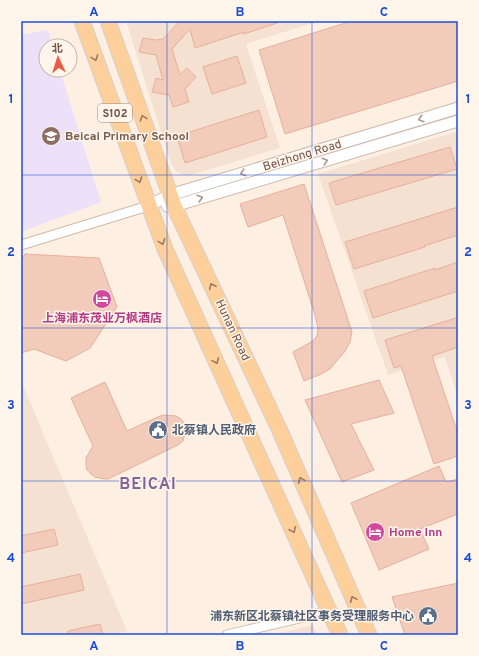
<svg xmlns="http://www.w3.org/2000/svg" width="479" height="656" font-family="Overpass,'Noto Sans SC',sans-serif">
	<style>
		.residential { fill: #f4e1d1 }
		.education { fill: #ede0f9 }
		.building { fill: #f3cbba; stroke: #e5b09a }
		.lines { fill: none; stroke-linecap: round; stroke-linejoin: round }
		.minor-casing { stroke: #d0b9ac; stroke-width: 11 }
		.tertiary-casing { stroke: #d0b9ac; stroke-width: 13 }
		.primary-casing { stroke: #d8cfcc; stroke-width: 17 }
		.minor { stroke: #fff; stroke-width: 9 }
		.tertiary { stroke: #fff; stroke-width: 11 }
		.primary { stroke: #fdcf9a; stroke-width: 15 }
		.oneway { stroke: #9e7961 }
		.oneway2 { stroke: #ac9891 }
		.grid { fill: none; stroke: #1d4ed8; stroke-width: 1; stroke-opacity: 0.55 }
		.labels { text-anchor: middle; stroke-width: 3; stroke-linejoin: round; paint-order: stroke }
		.shield { fill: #fff5ea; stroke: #9e8479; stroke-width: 1 }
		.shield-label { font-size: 11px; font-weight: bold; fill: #755448 }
		.education-label { font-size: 12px; font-weight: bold; fill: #785e54; stroke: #fff5ea; text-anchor: start }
		.street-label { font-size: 12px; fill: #755448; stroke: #fff5ea }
		.hotel-label { font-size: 12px; font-weight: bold; fill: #b23c85; stroke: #fff5ea }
		.service-label { font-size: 12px; font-weight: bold; fill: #4e5e75; stroke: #fff5ea; text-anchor: start }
		.district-label { font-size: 16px; font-weight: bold; letter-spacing: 1px; fill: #826499; stroke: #fff5ea }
		.neatline { fill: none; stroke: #1d4ed8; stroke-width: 1.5 }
		.grid-label { font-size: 13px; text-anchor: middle; font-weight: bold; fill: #1d4ed8 }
	</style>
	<rect width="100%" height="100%" fill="#fdf0e3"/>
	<!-- residential -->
	<path class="residential" d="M126,21h193l-73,23 34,104 -93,28 -10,-4 -6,-8z
		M458,131v267l-13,-41 -57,18 -70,-201z
		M21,381l106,250 -16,4h-90z
		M313,625l5,10h-46z"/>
	<!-- education -->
	<path class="education" d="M48,30l5,16h-7v24h14l41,132 -80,30v-197z"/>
	<!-- building -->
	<path class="building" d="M180,21h97v2l-33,11v-2l-49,16 -5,-19 -18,20 8,26 7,-7 9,9 -11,12 4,13 -16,5 -4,-12 -17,-3 4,-14 7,2 -7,-25 -17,-3 4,-14 13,2 7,-1z
		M352,21h105l1,4v56l-173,53 -26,-84z
		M237,56l9,27 -34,11 -9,-27z
		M259,110l8,27 -82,26 -8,-27z
		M450,147l7,22 -121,36 -7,-22z
		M304,184l48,148 -2,10 -5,9 -15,18 -11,6 -15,6 -11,-29 20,-11 4,-5 1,-8 -3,-13 -32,-100 -35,12 -8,-23z
		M458,207v28l-34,11 1,1 -71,22 -9,-27z
		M25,254l74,4 18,49 -27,41 -24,13 -32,-12 -13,4v-92z
		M458,262v29l-85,27 -9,-27 71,-23v2z
		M456,318l2,7v22l-26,9 26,78v22l-24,8 -33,-98 -7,2 -9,-28z
		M379,380l15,33 -43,11 23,46 -32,12 -37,-82z
		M105,382l22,49 33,-15 6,-1 10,1 5,3 4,5 1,5 -3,12 -5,4 -70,34h-4l-9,-2 -4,-3 -4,-4 -1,-6v-6l7,-12 -22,-48z
		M439,466l7,16 12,-3v35l-38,15 9,20 -50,21 -28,-67z
		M54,529l4,16 -37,8v-17z
		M80,574l4,16 -63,14v-17z
		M458,583v52h-53l-13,-38z
		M100,624l3,11h-35v-4z"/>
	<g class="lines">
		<defs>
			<path id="minor" d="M21,245l127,-39
				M227,635l102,-24"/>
			<path id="tertiary" d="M148,206l22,-11 288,-87
				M167,206h7l284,-85"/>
			<path id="primary" d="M82,21l83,228 175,386
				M108,21l66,185 106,225 89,204"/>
		</defs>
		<!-- minor casing -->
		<use href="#minor" class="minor-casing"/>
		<!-- tertiary casing -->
		<use href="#tertiary" class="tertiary-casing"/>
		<!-- primary casing -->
		<use href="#primary" class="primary-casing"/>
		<!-- minor -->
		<use href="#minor" class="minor"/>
		<!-- tertiary -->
		<use href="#tertiary" class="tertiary"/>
		<!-- primary -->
		<use href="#primary" class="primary"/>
	</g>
	<!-- one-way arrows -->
	<defs><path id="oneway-chevron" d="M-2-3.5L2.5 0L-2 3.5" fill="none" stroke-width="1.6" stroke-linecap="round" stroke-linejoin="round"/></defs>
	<g class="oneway">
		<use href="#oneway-chevron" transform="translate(95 58) rotate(70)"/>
		<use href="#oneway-chevron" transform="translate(143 118) rotate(-110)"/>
		<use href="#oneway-chevron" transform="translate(139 180) rotate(70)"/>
		<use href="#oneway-chevron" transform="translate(162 242) rotate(69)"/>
		<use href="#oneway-chevron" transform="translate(212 286) rotate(-115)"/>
		<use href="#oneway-chevron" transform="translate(216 361) rotate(66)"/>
		<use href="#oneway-chevron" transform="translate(301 480) rotate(-114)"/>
		<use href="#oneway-chevron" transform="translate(293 530) rotate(66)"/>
		<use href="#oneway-chevron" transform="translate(353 599) rotate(-114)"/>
	</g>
	<g class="oneway2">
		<use href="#oneway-chevron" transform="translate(421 119) rotate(163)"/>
		<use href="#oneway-chevron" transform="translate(325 161) rotate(-17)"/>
		<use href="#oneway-chevron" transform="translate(243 173) rotate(163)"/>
		<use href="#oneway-chevron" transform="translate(200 198) rotate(-17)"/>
	</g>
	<!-- grid -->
	<path class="grid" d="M167,21v614M312,21v614M21,175h437M21,328h437M21,481h437"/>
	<!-- icons -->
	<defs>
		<symbol id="school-disc" viewBox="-11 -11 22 22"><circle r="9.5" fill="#8d6e63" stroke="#fff5ea"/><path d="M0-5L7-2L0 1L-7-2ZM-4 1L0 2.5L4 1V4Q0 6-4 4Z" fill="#fff"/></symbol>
		<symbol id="hotel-disc" viewBox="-11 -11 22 22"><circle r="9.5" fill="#d1479c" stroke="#fff5ea"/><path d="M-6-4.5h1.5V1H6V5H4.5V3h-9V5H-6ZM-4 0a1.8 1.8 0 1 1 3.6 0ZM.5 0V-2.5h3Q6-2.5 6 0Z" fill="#fff"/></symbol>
		<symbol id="civic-disc" viewBox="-11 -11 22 22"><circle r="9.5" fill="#5c6f8a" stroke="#fff5ea"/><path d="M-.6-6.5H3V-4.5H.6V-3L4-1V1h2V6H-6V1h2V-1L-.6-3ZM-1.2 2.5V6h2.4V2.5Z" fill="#fff"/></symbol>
	</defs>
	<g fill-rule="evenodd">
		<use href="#school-disc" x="40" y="125" width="22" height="22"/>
		<use href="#hotel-disc" x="91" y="288" width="22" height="22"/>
		<use href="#civic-disc" x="147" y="419" width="22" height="22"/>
		<use href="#hotel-disc" x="364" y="521" width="22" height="22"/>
		<use href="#civic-disc" x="417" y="605" width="22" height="22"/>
	</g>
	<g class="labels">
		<!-- shield labels -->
		<rect class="shield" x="98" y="104" width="34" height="18" rx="3"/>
		<g class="shield-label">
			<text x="115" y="117">S102</text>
		</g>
		<!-- education labels -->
		<g class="education-label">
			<text x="65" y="140">Beicai Primary School</text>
		</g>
		<!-- street labels -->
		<g class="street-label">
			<text transform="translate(302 155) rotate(-17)" y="4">Beizhong Road</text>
			<text transform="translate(233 330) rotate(65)" y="4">Hunan Road</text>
		</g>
		<!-- hotel labels -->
		<g class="hotel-label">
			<text x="102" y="322">上海浦东茂业万枫酒店</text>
			<text x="389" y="536" text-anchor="start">Home Inn</text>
		</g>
		<!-- service labels -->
		<g class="service-label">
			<text x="172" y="434">北蔡镇人民政府</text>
			<text x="414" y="620" text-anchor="end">浦东新区北蔡镇社区事务受理服务中心</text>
		</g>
		<!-- district labels -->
		<g class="district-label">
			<text x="148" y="489">BEICAI</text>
		</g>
	</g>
	<!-- border -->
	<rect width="479" height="656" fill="none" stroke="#fff5ea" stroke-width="44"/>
	<!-- north arrow -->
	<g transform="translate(58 58) rotate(356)"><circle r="19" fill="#fff5ea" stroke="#c8b5a9"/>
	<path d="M0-3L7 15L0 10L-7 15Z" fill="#e95b45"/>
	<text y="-6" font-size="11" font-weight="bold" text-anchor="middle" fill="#755448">北</text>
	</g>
	<rect x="22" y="22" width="435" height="612" class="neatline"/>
	<g class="grid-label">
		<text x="94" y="16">A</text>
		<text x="240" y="16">B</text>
		<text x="384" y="16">C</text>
		<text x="11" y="103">1</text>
		<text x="468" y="103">1</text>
		<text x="11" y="256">2</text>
		<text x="468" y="256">2</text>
		<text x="11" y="409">3</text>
		<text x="468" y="409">3</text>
		<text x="11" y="562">4</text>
		<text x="468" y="562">4</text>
		<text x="94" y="650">A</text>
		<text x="240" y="650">B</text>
		<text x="384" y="650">C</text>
	</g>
</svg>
